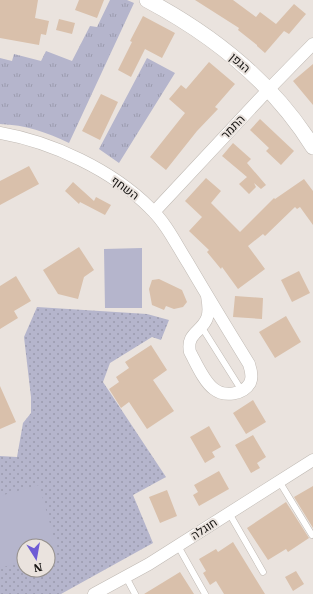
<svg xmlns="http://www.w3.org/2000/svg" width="313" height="594" font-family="'IBM Plex Serif',Heebo,serif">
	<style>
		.grass { fill: url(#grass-tufts) }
		.park { fill: url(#park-dots); fill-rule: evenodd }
		.garden { fill: #b5b5cc }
		.building { fill: #d9c0ab }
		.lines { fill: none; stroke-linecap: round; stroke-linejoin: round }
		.service-casing { stroke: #bfb9b3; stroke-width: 7 }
		.minor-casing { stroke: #bfb9b3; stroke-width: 13 }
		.tertiary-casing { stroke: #bfb9b3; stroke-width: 16 }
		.service { stroke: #fff; stroke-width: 6 }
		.minor { stroke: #fff; stroke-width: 12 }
		.tertiary { stroke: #fff; stroke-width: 15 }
		.labels { text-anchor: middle; stroke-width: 4; stroke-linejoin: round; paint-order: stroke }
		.street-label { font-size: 12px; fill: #161412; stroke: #eae3de }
	</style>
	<defs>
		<pattern id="grass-tufts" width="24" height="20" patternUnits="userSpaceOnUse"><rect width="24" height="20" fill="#b5b5cc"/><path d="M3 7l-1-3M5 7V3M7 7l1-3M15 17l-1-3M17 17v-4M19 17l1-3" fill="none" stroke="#9b9bae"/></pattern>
		<pattern id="park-dots" width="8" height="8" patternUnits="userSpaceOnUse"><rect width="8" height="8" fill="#b5b5cc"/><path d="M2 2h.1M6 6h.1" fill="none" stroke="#9b9bae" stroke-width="1.8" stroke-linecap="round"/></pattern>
	</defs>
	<rect width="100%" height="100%" fill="#eae3de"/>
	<!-- grass -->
	<path class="grass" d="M110,0h17l7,3 -65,140c-23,-11 -43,-18 -69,-19v-66l12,3 2,-7 27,7 5,-10 26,10 18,-35 7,1z
		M147,58l28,15 -56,90 -20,-14z"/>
	<!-- park -->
	<path class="park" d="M37,307l110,7 22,6 -8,20 -9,-3 -42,26 -7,19 63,95 -33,18 20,48 -92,51h-61v-138l17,1 6,-34 8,-10v-16l-7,-60zM24,546h24v24h-24z"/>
	<!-- garden -->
	<path class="garden" d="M142,248v60h-37l-1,-59z
		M39,485l19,67 -10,3v-9h-24v15l-24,7v-72z"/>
	<!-- building -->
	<path class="building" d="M0,0h38l-3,18 14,3 -3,14 -5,-1 -2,11 -39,-7z
		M79,0h25l-7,18 -22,-8z
		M195,0h38l23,17 4,-5 16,12 18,-20 12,10 -17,20 -5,-3 -19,22 -8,-7v-1l-19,-15 1,-2z
		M143,16l32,17 -13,25 -17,-9 -14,28 -13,-7 14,-28 -2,-1z
		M59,19l16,4 -3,11 -16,-4z
		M209,62l26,22 -20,23 3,2 -21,22 -31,39 -16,-13 35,-44 -16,-14 12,-14 5,4z
		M313,64v41l-20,-24z
		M101,94l17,8 -18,38 -18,-9z
		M260,119l34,32 -13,14 -15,-14 3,-3 -19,-18z
		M233,143l18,16 -4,4 19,22 -5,4 -7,-6 2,4 -7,7 -10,-10 8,-7 -25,-21z
		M29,166l10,18 -39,21v-24z
		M206,178l15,13 -10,12 29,29 34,-34 1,1 29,-20 9,12v34l-13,-18 -3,2 -2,-2 -30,29 -2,-2 -15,12 17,23 -27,20 -16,-22 -1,2 -14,-17 2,-2 -20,-19 13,-14 -17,-16z
		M73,182l21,19 2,-4 15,8 -6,10 -25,-13 -1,2 -14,-13z
		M79,247l15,23 -10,7 -6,22 -20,-5 -15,-24z
		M299,271l11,22 -18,9 -11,-22z
		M16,276l15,25 -17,10 4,7 -18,11v-43z
		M159,279l23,11 5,12 -4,5 -9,2 -8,-3 -2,4 -12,-5 -3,-16 3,-9z
		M235,296l28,2 -1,21 -29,-2z
		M286,316l15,26 -26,16 -16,-26z
		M151,345l16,25 -14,10 21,31 -27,18 -18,-27 -8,6 -12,-19 10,-7 -3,-5 13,-9 -4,-6z
		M0,386l16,36 -16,7z
		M253,400l13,22 -20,12 -13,-21z
		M209,426l12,21 -9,5 3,5 -10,6 -15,-26z
		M253,435l13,22 -9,6 3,5 -9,5 -16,-28z
		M219,471l10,18 -30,17 -6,-11 5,-3 -4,-7z
		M313,486v42l-19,-31z
		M167,490l10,26 -17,7 -11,-26z
		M286,502l23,36 -21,14 -2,-3 -18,11 -21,-32z
		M233,542l32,52h-41l-8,-13 -6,4 -7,-12 3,-2 -7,-12 17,-10 2,3z
		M296,571l8,13 -11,7 -8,-14z
		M180,572l14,22h-50z"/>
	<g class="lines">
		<defs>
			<path id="service" d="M201,326l41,65
				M279,481l33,54
				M229,513l34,59
				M178,546l27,48
				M126,577l9,17"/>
			<path id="minor" d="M0,133c52,9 112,37 150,75 16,15 26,36 38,55 20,34 40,67 61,101 2,6 4,13 1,19 -7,12 -26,14 -36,6 -10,-7 -18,-26 -24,-37 -4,-19 12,-20 17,-34 3,-7 1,-16 0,-22
				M154,212l114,-122 45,-46
				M94,594l55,-30 164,-104"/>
			<path id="tertiary" d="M147,0c66,35 126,83 166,147"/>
		</defs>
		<!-- service casing -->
		<use href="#service" class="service-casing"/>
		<!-- minor casing -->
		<use href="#minor" class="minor-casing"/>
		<!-- tertiary casing -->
		<use href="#tertiary" class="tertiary-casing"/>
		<!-- service -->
		<use href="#service" class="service"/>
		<!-- minor -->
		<use href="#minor" class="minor"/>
		<!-- tertiary -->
		<use href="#tertiary" class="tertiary"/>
	</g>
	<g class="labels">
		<!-- street labels -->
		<g class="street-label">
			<text transform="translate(240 63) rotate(41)" y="4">הגפן</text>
			<text transform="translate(233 127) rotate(-47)" y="4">התמר</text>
			<text transform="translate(125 188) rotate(36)" y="4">השחף</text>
			<text transform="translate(204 529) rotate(-33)" y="4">חוגלה</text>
		</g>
	</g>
	<!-- north arrow -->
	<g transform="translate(36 558) rotate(169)"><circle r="19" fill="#eae3de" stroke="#95908c"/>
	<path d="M0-3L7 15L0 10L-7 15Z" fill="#6e5bd5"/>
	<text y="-6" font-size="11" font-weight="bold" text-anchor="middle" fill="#161412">N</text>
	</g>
</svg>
